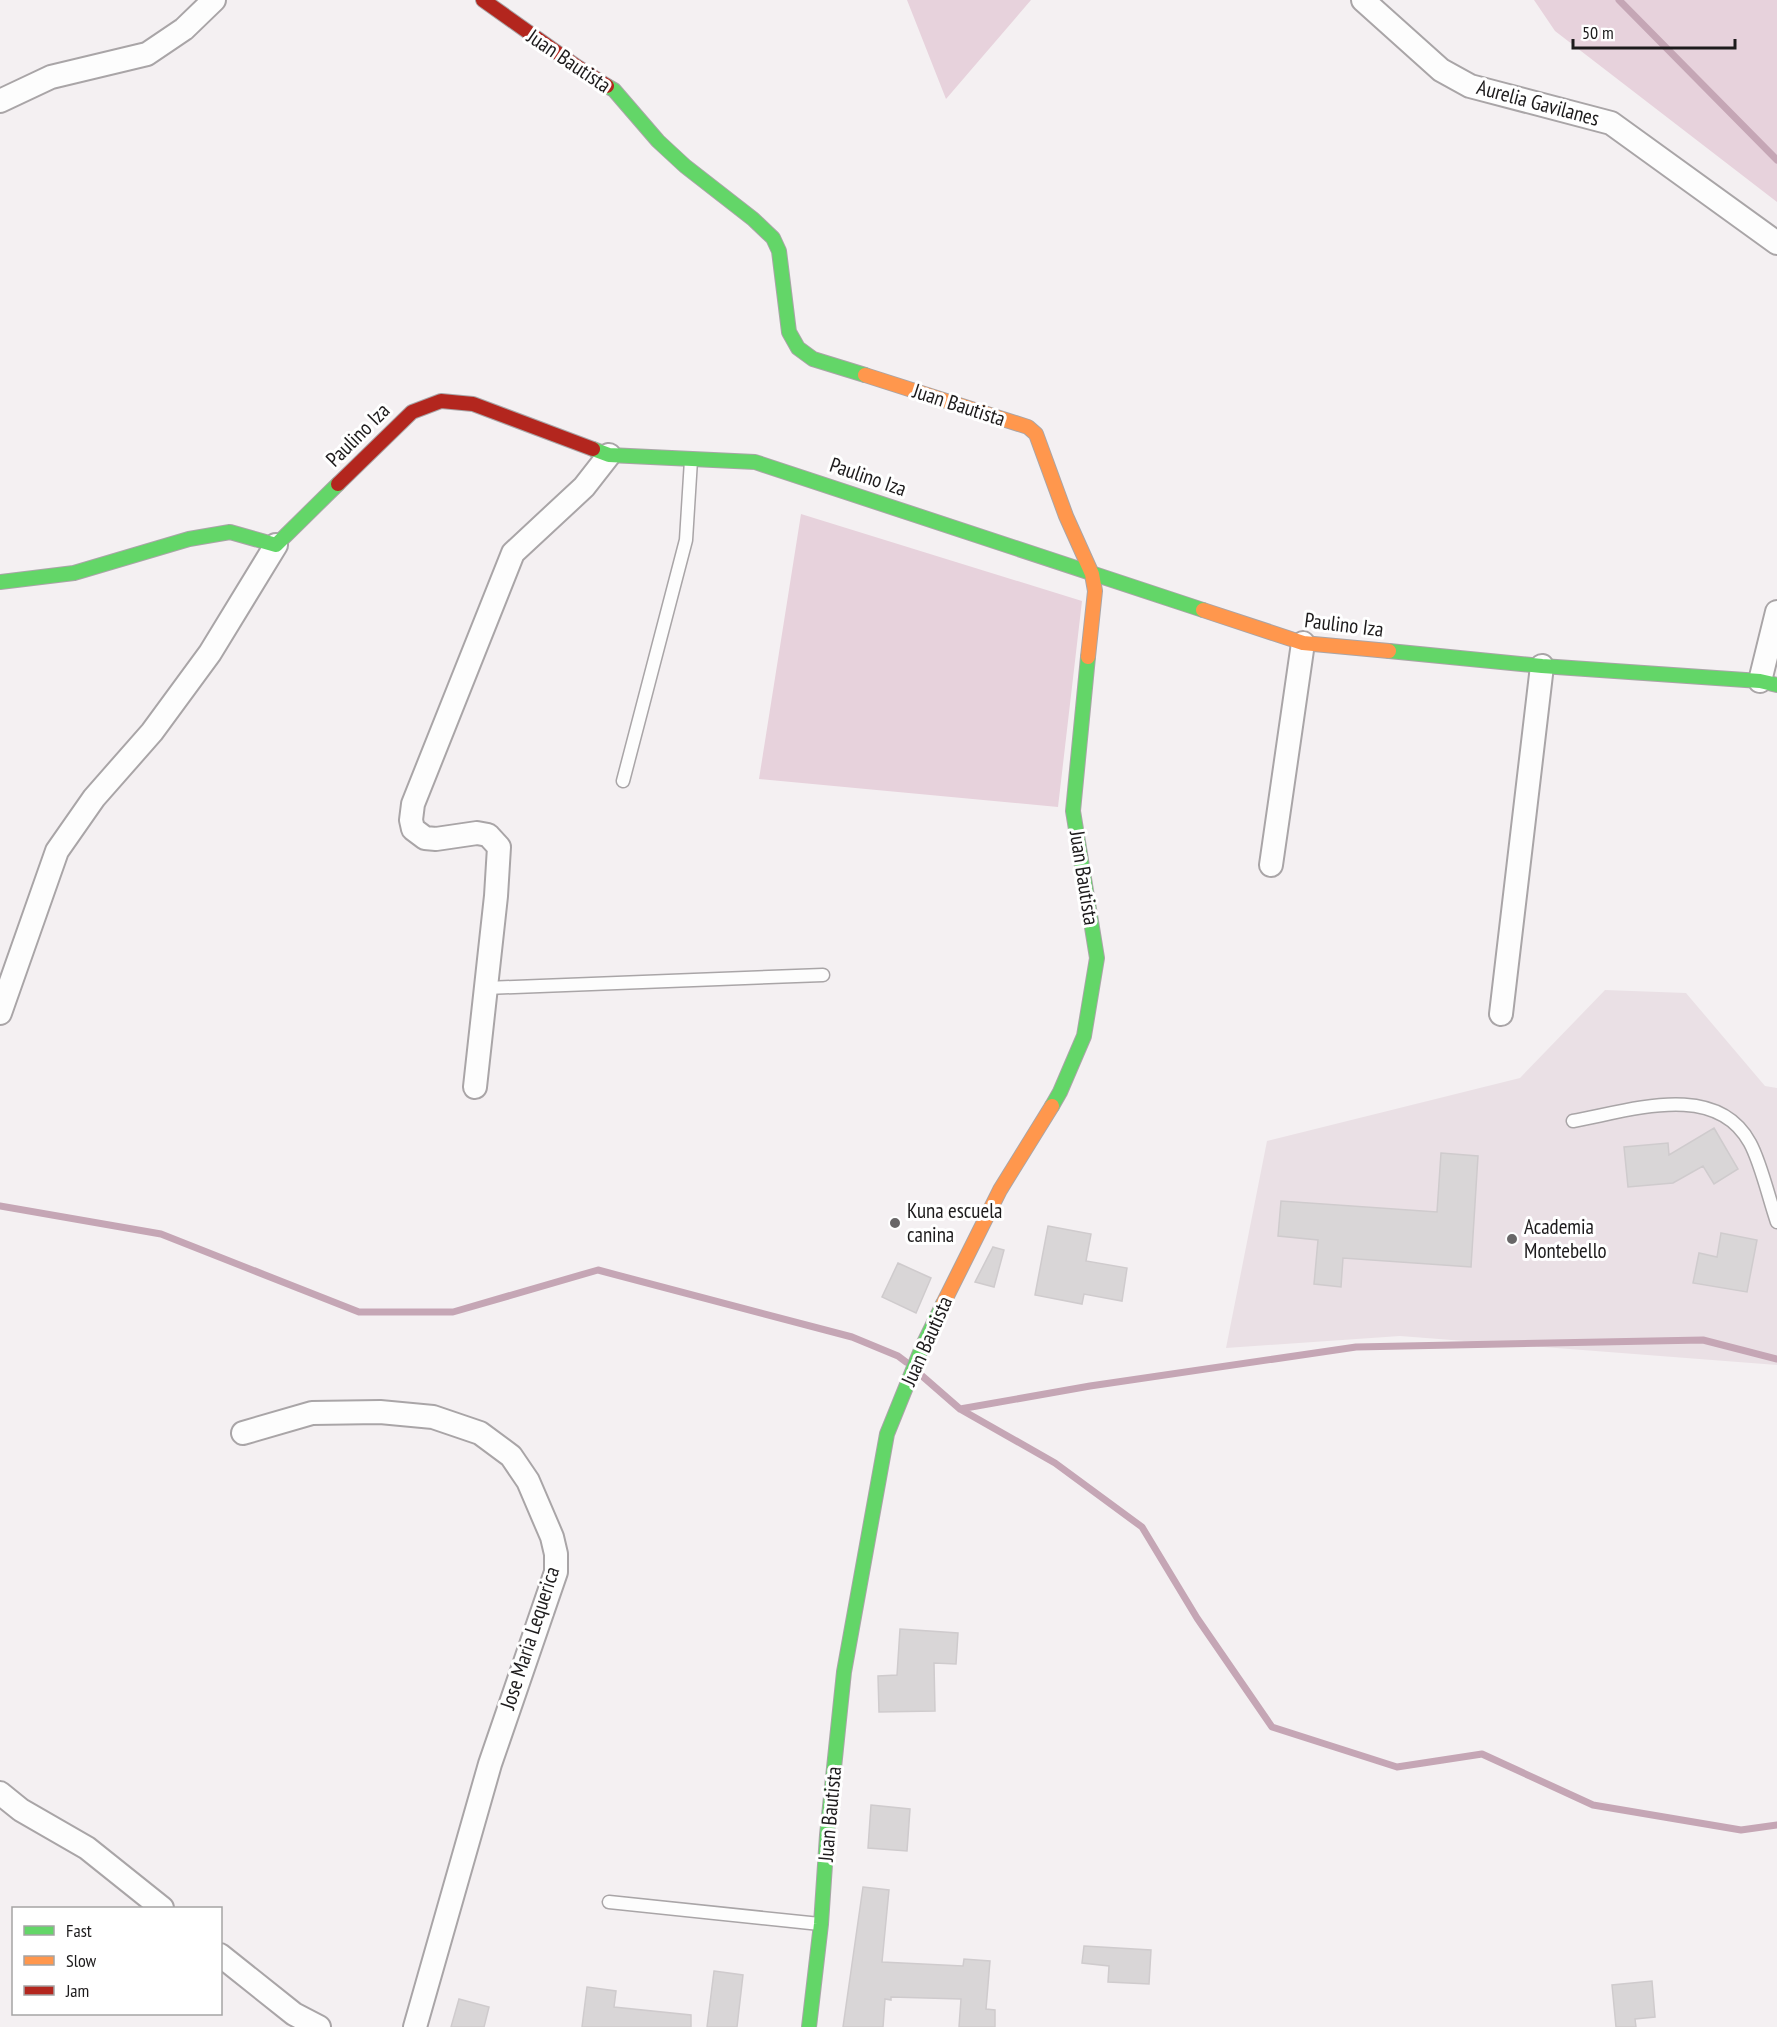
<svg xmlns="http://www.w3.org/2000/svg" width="1777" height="2027" font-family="'PT Sans Narrow',sans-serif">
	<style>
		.built { fill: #eae0e5 }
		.green { fill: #e7d2dc }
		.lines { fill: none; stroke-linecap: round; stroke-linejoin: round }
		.stream { stroke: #c5a6b5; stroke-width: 7 }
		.building { fill: #d9d6d7; stroke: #cfcbcd; stroke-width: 1.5 }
		.lane-casing { stroke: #a9a5a7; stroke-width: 15 }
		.street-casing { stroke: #a9a5a7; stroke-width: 26 }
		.fast-casing { stroke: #a9a5a7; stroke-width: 16 }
		.slow-casing { stroke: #a9a5a7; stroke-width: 16 }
		.jam-casing { stroke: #a9a5a7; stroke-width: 16 }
		.lane { stroke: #fdfdfd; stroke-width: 12 }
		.street { stroke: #fdfdfd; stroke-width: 22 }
		.fast { stroke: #63d668; stroke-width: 14 }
		.slow { stroke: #ff974d; stroke-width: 14 }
		.jam { stroke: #b3261e; stroke-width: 14 }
		.poi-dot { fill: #686667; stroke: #fff; stroke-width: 2 }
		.labels { text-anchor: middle; stroke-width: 6; stroke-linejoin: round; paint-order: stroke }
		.street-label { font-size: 21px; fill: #1d1b1c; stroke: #fff }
		.poi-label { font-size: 21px; fill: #1d1b1c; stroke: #fff; text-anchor: start }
	</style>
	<rect width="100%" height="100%" fill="#f4f0f2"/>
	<!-- built -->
	<path class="built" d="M1605,990l81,3 79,93 12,2v277l-377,-29 -174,12 41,-207 253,-63z"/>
	<!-- green -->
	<path class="green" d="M907,0h124l-85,99z
		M1534,0h243v202l-222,-171z
		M801,514l281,87 -24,206 -299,-28z"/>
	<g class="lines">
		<!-- stream -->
		<path class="stream" d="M1619,0l158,160
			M0,1206l161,28 198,78h94l145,-42 254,67 46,19 8,6
			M921,1375l39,34 130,-23 266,-39 347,-7 74,19
			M960,1409l95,54 87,64 55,91 75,109 125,40 85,-13 111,51 148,25 36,-5"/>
	</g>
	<!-- building -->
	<path class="building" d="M1714,1128l24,41 -24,15 -11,-18 -30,17 -45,4 -4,-40 44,-4 1,12z
		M1441,1153l37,3 -7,111 -128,-9 -2,29 -27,-3 4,-44 -40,-4 3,-35 156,11z
		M1048,1226l43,8 -5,27 41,7 -5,33 -38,-7 -2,10 -47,-9z
		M1721,1233l36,7 -10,52 -54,-9 6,-30 18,4z
		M993,1247l11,3 -10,37 -19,-5z
		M898,1263l33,15 -15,35 -34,-16z
		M900,1629l58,4 -2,31 -22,-1 1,48 -56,1 -1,-36 19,-1z
		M871,1805l39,4 -3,42 -39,-3z
		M863,1887l26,3 -7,72 81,4 1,-7 26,2 -4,48 9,1v17h-36l2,-28 -70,-2v3l-6,-1 -2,28h-40z
		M1084,1946l67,4 -2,34 -41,-2 1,-16 -27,-3z
		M714,1971l29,4 -6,52h-30z
		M1652,1981l3,36 -20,2 1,8h-20l-4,-42z
		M587,1987l29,4 -2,16 77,8v12h-109z
		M459,1999l30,8 -5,20h-33z"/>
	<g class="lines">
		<defs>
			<path id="lane" d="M623,781l63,-241 5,-80
				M486,988l337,-13
				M1573,1121c56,-10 143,-41 177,22 11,20 19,56 27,79
				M609,1902l211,22"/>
			<path id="street" d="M1363,0l78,70 29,16 141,37 166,120
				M0,101l51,-24 96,-23 37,-25 30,-29
				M1760,681l17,-69
				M1271,865l32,-222
				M0,1013l57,-162 37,-53 58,-66 58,-79 66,-108
				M1501,1014l41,-348
				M475,1087l21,-191 3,-49 -11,-12 -11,-2 -41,6 -11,-1 -12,-9 -2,-9 2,-16 100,-251 71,-66 25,-32
				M243,1433l69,-20 68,-1 53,5 47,16 31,23 17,25 24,56 4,17v18l-66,192 -75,263
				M0,1793l21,17 66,38 75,60
				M220,1955l74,59 25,13"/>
			<path id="fast" d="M607,86l7,4 44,51 27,25 68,53 20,19 6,13 10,81 9,16 15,11 52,16
				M593,449l16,6 146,7 448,148
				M0,582l74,-9 115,-34 41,-7 46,13 62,-61
				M1389,651l153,15 218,15 17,4
				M1052,1106l8,-14 24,-56 13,-78 -24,-147 15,-154
				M809,2027l12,-103 6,-89 17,-163 43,-238 36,-89 20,-41"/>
			<path id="slow" d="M865,375l163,52 8,7 30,82 26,58 3,17 -7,66
				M1203,610l100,33 86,8
				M943,1304l57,-114 52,-84"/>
			<path id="jam" d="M483,0l93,66 31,20
				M338,484l74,-72 29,-11 32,3 120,45"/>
		</defs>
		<!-- lane casing -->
		<use href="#lane" class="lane-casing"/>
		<!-- street casing -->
		<use href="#street" class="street-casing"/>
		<!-- fast casing -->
		<use href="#fast" class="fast-casing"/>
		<!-- slow casing -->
		<use href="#slow" class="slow-casing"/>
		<!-- jam casing -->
		<use href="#jam" class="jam-casing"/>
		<!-- lane -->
		<use href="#lane" class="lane"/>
		<!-- street -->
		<use href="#street" class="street"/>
		<!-- fast -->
		<use href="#fast" class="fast"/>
		<!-- slow -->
		<use href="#slow" class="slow"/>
		<!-- jam -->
		<use href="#jam" class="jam"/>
	</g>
	<!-- markers -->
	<g class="poi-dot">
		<circle cx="895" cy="1223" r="6"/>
		<circle cx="1512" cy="1239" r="6"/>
	</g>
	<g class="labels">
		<!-- street labels -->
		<g class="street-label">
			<text transform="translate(569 61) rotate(34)" y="7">Juan Bautista</text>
			<text transform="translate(1538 103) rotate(15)" y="7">Aurelia Gavilanes</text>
			<text transform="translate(959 405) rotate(18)" y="7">Juan Bautista</text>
			<text transform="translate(358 435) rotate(-45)" y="7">Paulino Iza</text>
			<text transform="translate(868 477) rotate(19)" y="7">Paulino Iza</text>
			<text transform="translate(1344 625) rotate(7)" y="7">Paulino Iza</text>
			<text transform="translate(1084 878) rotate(81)" y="7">Juan Bautista</text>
			<text transform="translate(927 1341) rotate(-66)" y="7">Juan Bautista</text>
			<text transform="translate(530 1638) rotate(-72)" y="7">Jose Maria Lequerica</text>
			<text transform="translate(830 1814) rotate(-85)" y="7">Juan Bautista</text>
		</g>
		<!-- poi labels -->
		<g class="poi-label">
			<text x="907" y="1218">Kuna escuela<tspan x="907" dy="24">canina</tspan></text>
			<text x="1524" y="1234">Academia<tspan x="1524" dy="24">Montebello</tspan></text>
		</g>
	</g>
	<!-- legend -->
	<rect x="12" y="1907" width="210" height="108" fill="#ffffff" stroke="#a5a4a4" stroke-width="1.5"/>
	<rect x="24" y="1926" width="30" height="9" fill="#63d668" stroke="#a5a4a4" stroke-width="1.5"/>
	<text x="66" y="1937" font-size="18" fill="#1d1b1c">Fast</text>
	<rect x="24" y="1956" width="30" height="9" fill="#ff974d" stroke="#a5a4a4" stroke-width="1.5"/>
	<text x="66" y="1967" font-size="18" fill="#1d1b1c">Slow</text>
	<rect x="24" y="1986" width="30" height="9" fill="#b3261e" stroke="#a5a4a4" stroke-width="1.5"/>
	<text x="66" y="1997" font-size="18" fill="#1d1b1c">Jam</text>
	<!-- scale -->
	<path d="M1573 39v9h162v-9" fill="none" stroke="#1d1b1c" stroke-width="3"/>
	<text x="1582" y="39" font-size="18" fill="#1d1b1c" stroke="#ffffff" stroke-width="4.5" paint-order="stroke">50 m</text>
</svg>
